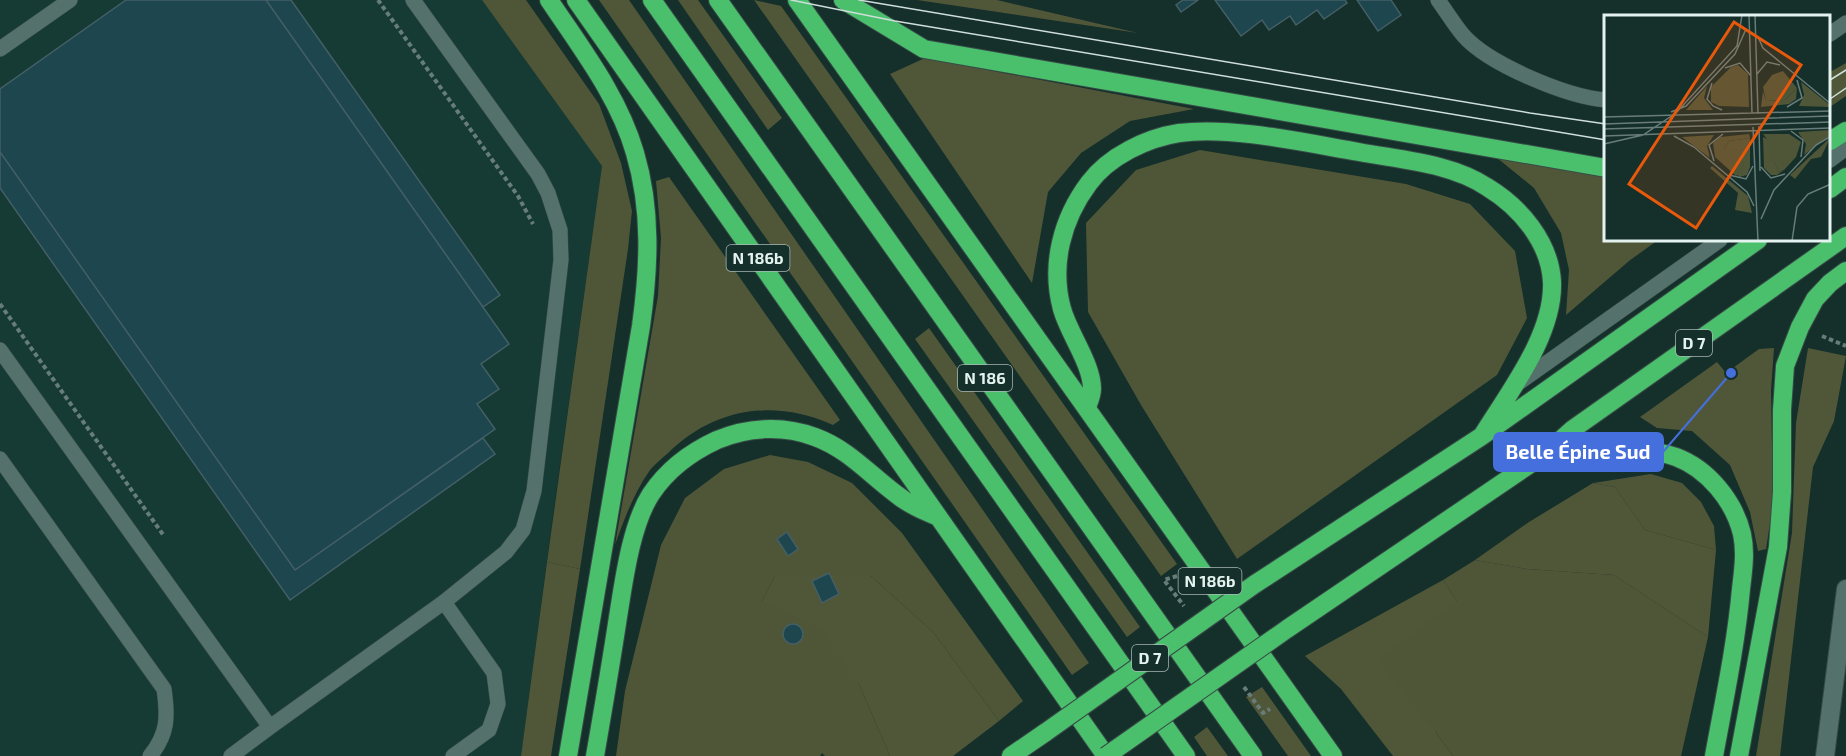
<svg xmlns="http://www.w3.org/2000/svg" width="1846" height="756" font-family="'Exo 2',sans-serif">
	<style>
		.built { fill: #163b35 }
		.green { fill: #505739 }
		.forest { fill: #4f5638 }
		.building { fill: #1d464e; stroke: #445f65; stroke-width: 1.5 }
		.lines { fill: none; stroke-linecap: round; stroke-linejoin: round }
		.lane-casing { stroke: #374c48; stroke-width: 16 }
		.secondary-casing { stroke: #374c48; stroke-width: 20 }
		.highway-casing { stroke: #374c48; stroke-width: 20 }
		.path { stroke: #677d79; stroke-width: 4; stroke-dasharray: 4.5 3; stroke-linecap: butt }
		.lane { stroke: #55716b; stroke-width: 15 }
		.secondary { stroke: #55716b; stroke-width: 18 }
		.highway { stroke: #4ac06c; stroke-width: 18 }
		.tram { stroke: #cededb; stroke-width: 1.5 }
		.highway-bridge-casing { stroke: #374c48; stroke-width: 20; stroke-linecap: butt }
		.highway-bridge { stroke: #4ac06c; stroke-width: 18 }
		.labels { text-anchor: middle; stroke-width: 6; stroke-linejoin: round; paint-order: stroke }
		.shield { fill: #152f2a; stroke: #a6b8b5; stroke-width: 1.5 }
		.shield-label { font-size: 16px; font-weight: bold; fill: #e4f3f0 }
		.inset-road { fill: none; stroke: #687d79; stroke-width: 1.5 }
		.view { fill: #e8590c; fill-opacity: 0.15; stroke: #e8590c; stroke-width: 3 }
		.inset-edge { fill: none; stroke: #e4f3f0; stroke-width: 3 }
		.leader { fill: none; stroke: #456fdd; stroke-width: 2 }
		.callout-dot { fill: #456fdd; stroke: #152f2a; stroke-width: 2 }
		.callout { fill: #456fdd; stroke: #456fdd; stroke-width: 2 }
		.callout-label { font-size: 20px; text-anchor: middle; font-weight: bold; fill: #fff }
	</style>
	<rect width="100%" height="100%" fill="#152f2a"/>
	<!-- built -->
	<path class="built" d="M0,0h482l120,166 -50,355 -31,235h-521z"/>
	<!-- green -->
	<path class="green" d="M599,0h30l460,663 -17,12z
		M678,0h20l84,118 -14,12z
		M754,0l27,6 396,558 -16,12z
		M917,0h80l141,33z
		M925,58l269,51 -64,12 -49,32 -33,39 -16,91 -142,-209z
		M1846,63v33l-16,11v-35z
		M1496,157l110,19v64h52l-29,21 -63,54 3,-45 -8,-37 -27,-45z
		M669,177l171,243 -7,5c-59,-27 -120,-17 -166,29 -6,5 -12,10 -17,16 -16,23 -26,49 -35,75l43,-249 3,-58 -5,-57z
		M929,328l211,299 -13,10 -212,-298z
		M1774,348l-3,42 2,114 -7,45 -8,2 -8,-39 -20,-47 -38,-34 -35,-3 -17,-11 77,-55 9,11 33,-24z
		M1808,348l38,8 -12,65 -21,46 -33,289h-24l36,-223 4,-110z
		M1593,483l22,4 30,43 71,20 -8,87 -94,-62 -87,-6 -52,-9 54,-38z
		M547,562l33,7 -29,187h-30z
		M775,576h96l62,56 66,89 -46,35h-63l-31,-72 -97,-83z
		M1443,580l14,21 -22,130 18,25h-60l-52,-67 -36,-33z
		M1262,687l49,69h-23l-42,-59z
		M1207,727l21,29h-21l-13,-19z"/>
	<!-- forest -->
	<path class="forest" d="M482,0h44l73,104 22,59 11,48 -4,38 -48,320 -33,-7 55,-396z
		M1200,150l206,34 64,20 45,47 12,67 -30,57 -260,184 -96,-154 -53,-93 -2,-89 50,-53z
		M770,455l38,7 44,21 50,50 121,168 -24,20 -66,-89 -62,-56h-96l-13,25 61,29 36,54 31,72h-65l-3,-3 -2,3h-204l9,-65 36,-146 24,-47 39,-29z
		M1651,474l31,9 19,19 13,24 2,24 -71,-20 -30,-43 -22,-4z
		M1475,560l52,9 87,6 94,62 -27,119h-228l-18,-25 -57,-71 79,-59 -14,-21z"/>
	<!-- building -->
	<path class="building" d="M126,0h140l243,344 -28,20 18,25 -22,15 18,25 -200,141 -295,-418v-63z
		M266,0h25l209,295 -17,12z
		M1183,0h15l-17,12 -5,-7z
		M1215,0h130l2,3 -23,16 -7,-9 -21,15 -6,-9 -21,14 -7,-10 -21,16z
		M1357,0h34l10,15 -23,16z
		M0,152l295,418 188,-132 12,16 -205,146 -290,-412z
		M787,532l11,17 -10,7 -11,-17z
		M829,573l10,21 -17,9 -10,-22z
		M783 634a10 10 0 1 1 20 0a10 10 0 1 1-20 0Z"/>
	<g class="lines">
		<defs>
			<path id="lane" d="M1438,0c8,11 16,24 25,35 25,29 104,62 143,65
				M1830,34l16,-11
				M0,49l70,-49
				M1830,160l16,-12
				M0,350l270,377 -39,29
				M1517,384l203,-144
				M0,459l164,230c4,28 4,45 -14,67
				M444,602l50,71 4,31 -9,26 -36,26
				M270,727l174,-125 62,-50 17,-22 11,-39 27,-231 -1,-30 -12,-37 -10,-19 -125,-174"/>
			<path id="secondary" d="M1825,756l21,-167"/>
			<path id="highway" d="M549,0c32,48 70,97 86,153 17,57 14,115 6,173l-73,430
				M576,0l530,756
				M652,0l534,756
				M718,0l535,756
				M797,0l536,756
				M843,0l81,49 682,119
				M1830,141l16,-10
				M1830,189l16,-12
				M1087,407c2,-5 5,-12 5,-18 0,-25 -23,-55 -30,-80 -12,-44 0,-90 27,-126 20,-27 58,-45 90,-50 53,-7 127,10 180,19 42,8 92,11 128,35 33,20 63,55 65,95 2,53 -43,110 -70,154
				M1545,454c15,1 31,5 46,5 31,-1 52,-14 85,-2 32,12 58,44 66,77 4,18 1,38 -1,55 -5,56 -17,112 -27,167
				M1255,584l227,-148 276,-196
				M1287,629l258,-175 28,-25 273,-193
				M595,756c8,-46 16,-93 23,-139 6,-37 13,-92 33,-123 16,-24 40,-42 66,-54 31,-13 66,-15 98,-3 33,12 54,37 81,57 12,10 26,16 40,22
				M1011,756l35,-24
				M1739,756l39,-209 4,-55v-82l3,-44 15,-39 15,-28 15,-16 16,-12"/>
		</defs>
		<!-- lane casing -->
		<use href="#lane" class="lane-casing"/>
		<!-- secondary casing -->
		<use href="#secondary" class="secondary-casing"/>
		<!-- highway casing -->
		<use href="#highway" class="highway-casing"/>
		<!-- path -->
		<path class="path" d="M378,0l140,196 15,28
			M0,304l164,232
			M1822,336l24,10
			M1177,576l-13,4 20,26
			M1244,687l19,26 7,-4"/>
		<!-- lane -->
		<use href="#lane" class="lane"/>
		<!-- secondary -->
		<use href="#secondary" class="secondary"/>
		<!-- highway -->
		<use href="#highway" class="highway"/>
		<!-- tram -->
		<path class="tram" d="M791,0l104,21 711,119
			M859,0l671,113 76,11
			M1830,80l16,-10
			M1830,99l16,-11"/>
		<defs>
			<path id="highway-bridge" d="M1046,732l209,-148
				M1106,756l181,-127"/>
		</defs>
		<!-- highway-bridge casing -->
		<use href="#highway-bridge" class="highway-bridge-casing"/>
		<!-- highway-bridge -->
		<use href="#highway-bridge" class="highway-bridge"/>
	</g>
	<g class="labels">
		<!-- shield labels -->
		<g class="shield">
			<rect x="726.5" y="245" width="63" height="26" rx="4.5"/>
			<rect x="1676" y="330" width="36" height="26" rx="4.5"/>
			<rect x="958" y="365" width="54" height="26" rx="4.5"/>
			<rect x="1178.5" y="568" width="63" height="26" rx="4.5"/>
			<rect x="1132" y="645" width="36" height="26" rx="4.5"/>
		</g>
		<g class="shield-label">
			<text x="758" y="264">N 186b</text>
			<text x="1694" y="349">D 7</text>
			<text x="985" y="384">N 186</text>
			<text x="1210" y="587">N 186b</text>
			<text x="1150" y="664">D 7</text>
		</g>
	</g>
	<!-- overview -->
	<g transform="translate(1604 15)">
		<rect width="226" height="226" fill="#152f2a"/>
		<path d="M197,67l29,23v2l-31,-1 5,-11zM103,71l-3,12 9,12h-27zM193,73l-1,11 -7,5 -28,3 2,-16 3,10 19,-1zM110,120l-7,11 3,12 -28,-21zM159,122l4,2 11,33 6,-2 -7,5h-6l-7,-7zM146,123v29l-3,8 -8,2 -15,-28 5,-8zM108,151l36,30 4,17 -17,-3 3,-17 -28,-25z" fill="#505739"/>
		<path d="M134,50l10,9 1,33 -30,-1 -8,-4v-15l20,-20zM179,56l14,17 -12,12 -19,1 -3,-14 9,-12zM226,115v5l-26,20 2,-11 -8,-12zM145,119l1,4 -21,3 -5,8 25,1 -7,5 3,16 -9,5 -21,-19 -2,-14 7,-6zM159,119h26l12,8 -5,15 -12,13 -6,2 -4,-11h-7v-22zM226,123l-9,19 -10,2 -16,20 -5,-4z" fill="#4f5638"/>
		<path class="inset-road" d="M145,0l3,98M151,0l3,99M154,22l5,11 68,56M121,53l15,-5 11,13M153,59l10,-12 13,3M108,68l-5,16 6,7 9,4M183,92l15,-9 -5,-18M67,97l15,-6 49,-52 11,-25M0,102l227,-6M0,109l227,-8M155,111l1,45M149,112l5,114M0,114l227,-7M187,116l12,9 -2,17M0,121l227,-8M70,121l20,11 53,45 7,14M0,129l39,-9 33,-22 61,-67 5,-31M110,146l-5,-16 14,-11M157,152l10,11 14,-4M125,160l17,4 7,-13M157,204l13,-29 42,-45 15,-9M188,226l5,-34 11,-13 23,-10"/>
		<path class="view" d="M130,7l67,43 -105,163 -67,-44z"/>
		<rect width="226" height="226" class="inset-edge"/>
	</g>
	<!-- callouts -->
	<path class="leader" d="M1731 373L1663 452"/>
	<circle class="callout-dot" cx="1731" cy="373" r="6"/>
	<rect class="callout" x="1494" y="433" width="169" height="38" rx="6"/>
	<g class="callout-label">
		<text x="1578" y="459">Belle Épine Sud</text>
	</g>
</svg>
